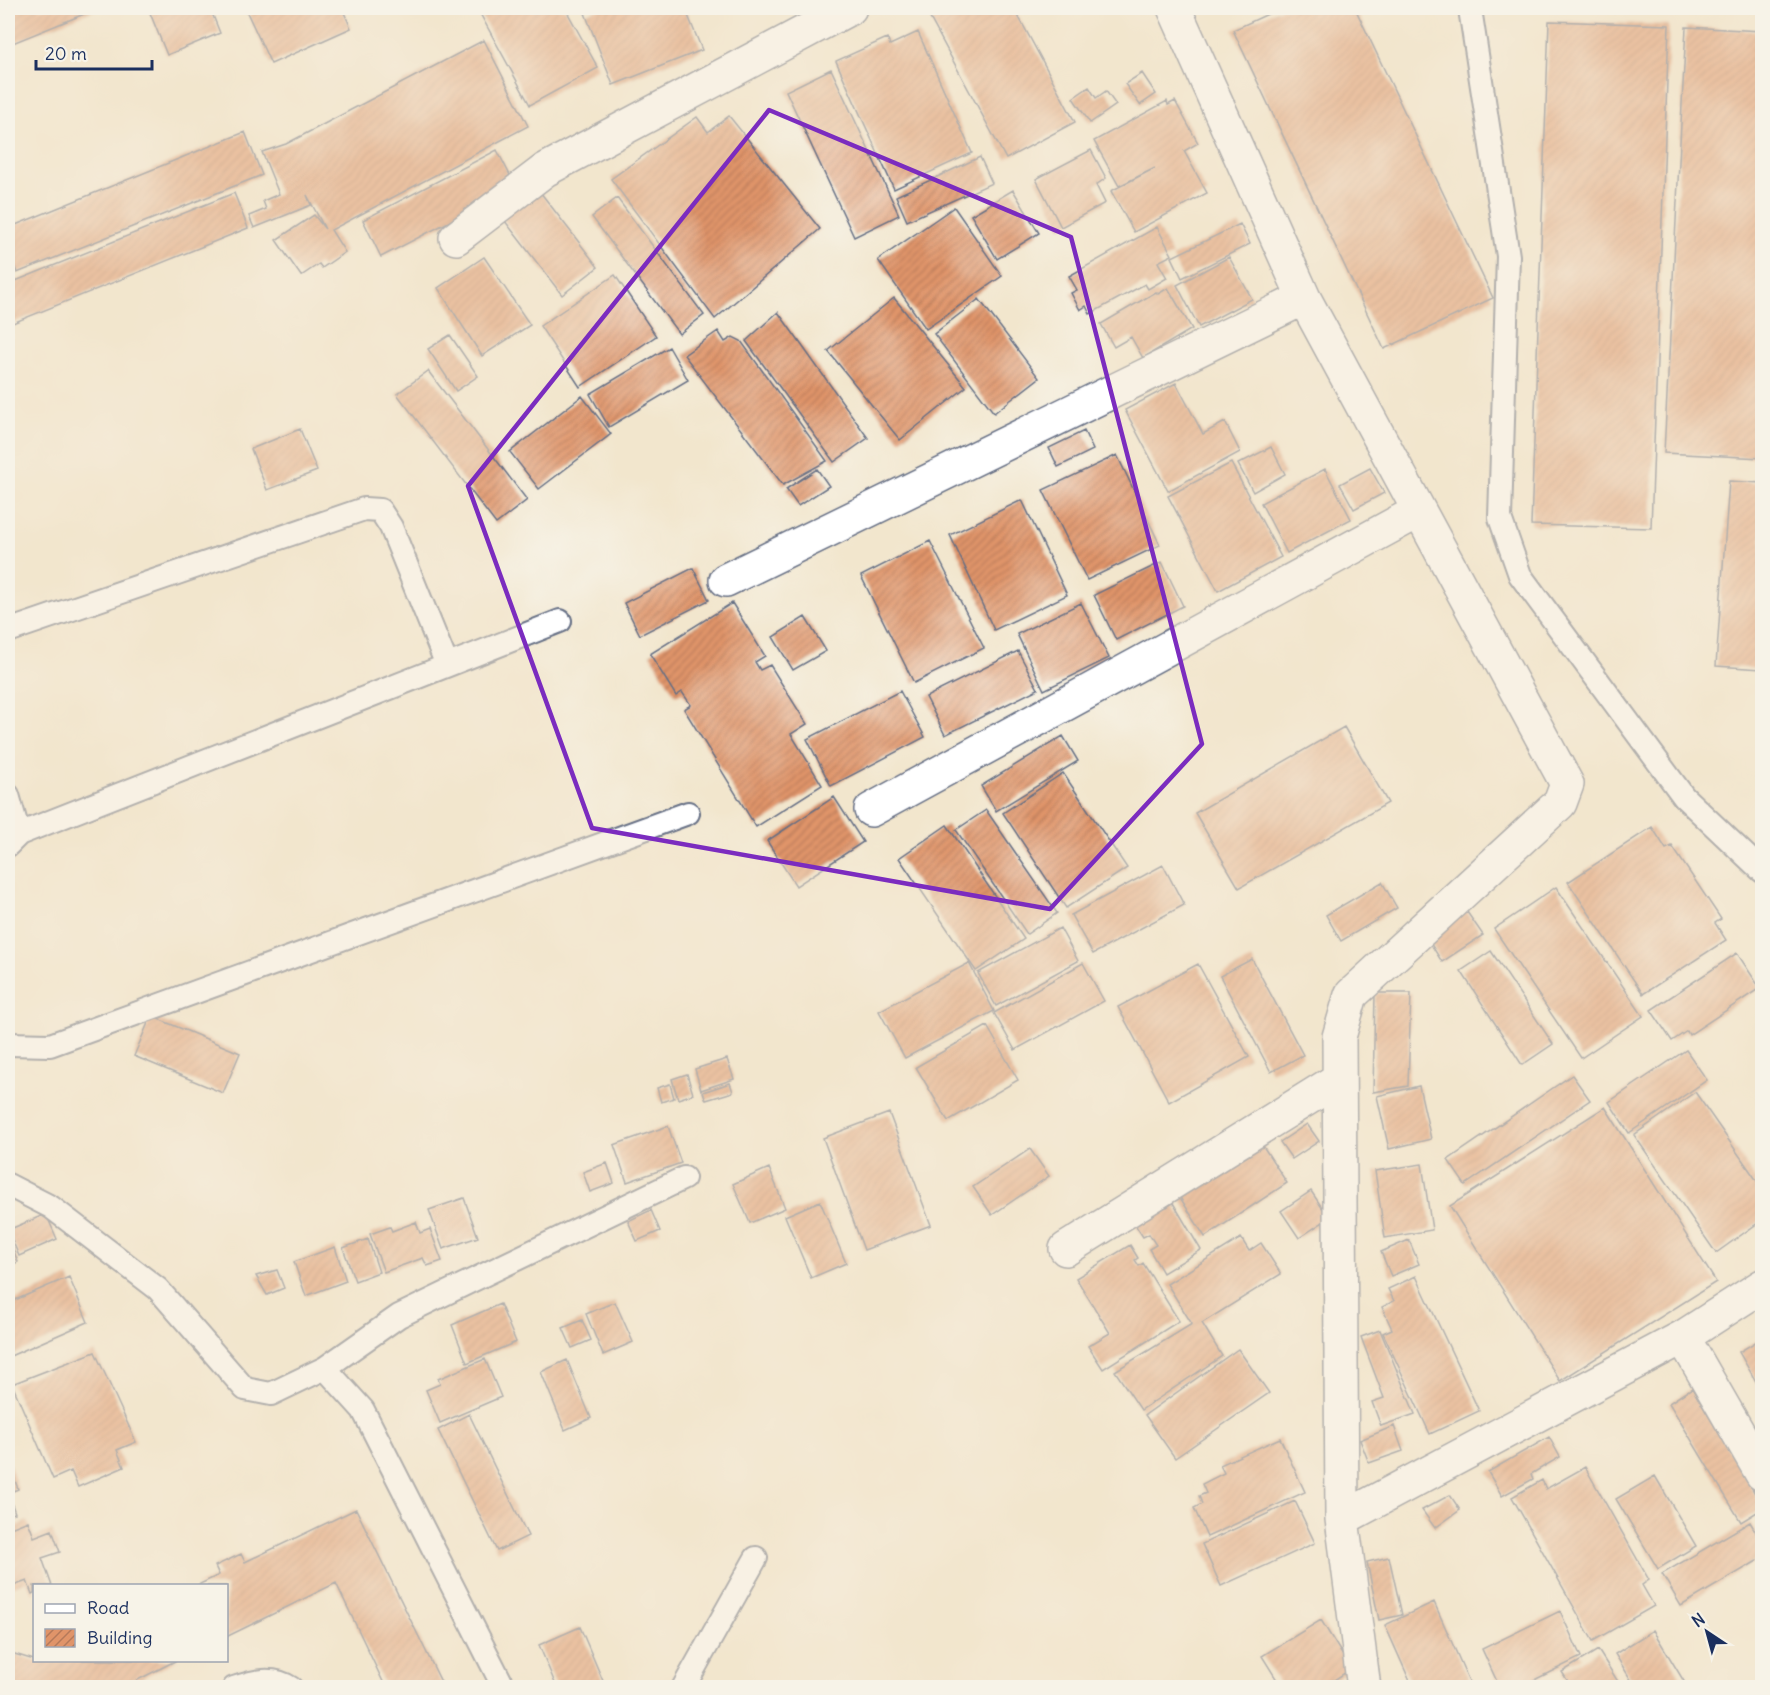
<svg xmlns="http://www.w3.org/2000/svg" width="1770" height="1695" font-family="Delius,sans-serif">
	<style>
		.building { fill: url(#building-hatch) }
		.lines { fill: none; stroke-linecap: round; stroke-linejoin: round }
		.service-casing { stroke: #666f85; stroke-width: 26 }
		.minor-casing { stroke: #666f85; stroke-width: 36 }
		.service { stroke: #fff; stroke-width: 22 }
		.minor { stroke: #fff; stroke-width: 33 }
		.marked { fill: none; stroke: #7b2cbf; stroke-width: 4.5; stroke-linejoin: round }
	</style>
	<defs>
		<pattern id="building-hatch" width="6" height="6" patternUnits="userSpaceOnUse" patternTransform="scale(1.5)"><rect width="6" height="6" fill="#e09469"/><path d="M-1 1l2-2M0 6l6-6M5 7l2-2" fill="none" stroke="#b5795a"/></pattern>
	</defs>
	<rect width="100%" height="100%" fill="#f7f3e8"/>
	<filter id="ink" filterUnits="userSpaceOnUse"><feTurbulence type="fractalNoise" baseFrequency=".0167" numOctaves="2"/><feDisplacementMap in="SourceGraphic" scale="12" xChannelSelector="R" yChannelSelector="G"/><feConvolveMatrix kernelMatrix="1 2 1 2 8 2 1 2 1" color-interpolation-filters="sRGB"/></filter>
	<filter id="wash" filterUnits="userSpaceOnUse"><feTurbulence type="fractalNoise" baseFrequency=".008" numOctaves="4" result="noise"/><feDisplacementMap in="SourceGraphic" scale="24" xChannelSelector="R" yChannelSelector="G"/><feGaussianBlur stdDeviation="1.35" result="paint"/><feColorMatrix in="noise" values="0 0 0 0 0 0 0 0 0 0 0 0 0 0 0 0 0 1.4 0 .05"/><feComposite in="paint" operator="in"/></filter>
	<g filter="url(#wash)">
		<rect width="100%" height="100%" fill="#f2e6cd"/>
		<g id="blocks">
			<!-- building -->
			<path class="building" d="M8,8h91l-91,37z
				M148,8h62l10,25 -53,22z
				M245,8h97l9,20 -80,36z
				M477,8h88l33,60 -68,37z
				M600,8h85l17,42 -89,35 -28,-72z
				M949,8h65l61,114 -69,37 -76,-141z
				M1281,8h74l138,290 -109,51 -151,-319z
				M1549,21l120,4 -18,503 -120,-3z
				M1686,27l76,4v427l-98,-5z
				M918,32l54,121 -78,36 -58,-128 51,-23 3,7z
				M484,40l44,86 -197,104 14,22 -23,16 -3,-4 -18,12 -25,-36 38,-25 11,14 -18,-34 4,10 -57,23 -5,-12 17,-7 -3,-8 16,-7 -17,-42 24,-8z
				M831,69l68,146 -45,22 -68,-146z
				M1142,73l14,21 -16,11 -15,-21z
				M1089,87l7,11 10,-7 10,14 -26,18 -17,-25z
				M1167,101l1,4 7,-4 23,42 -14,8 23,42 -73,39 -23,-41 44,-23 -36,18 -25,-45z
				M729,116l91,113 -105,90 -104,-140 86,-62 11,15z
				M245,132l17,43 -245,98 -9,-23v-22z
				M497,150l19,37 -135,70 -18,-37z
				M1091,150l15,28 -10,7 9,18 -44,24 -25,-48z
				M980,157l12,26 -85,38 -11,-25z
				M537,188l61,79 -36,28 -61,-79z
				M1013,190l26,43 -42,26 -26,-44z
				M234,193l14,35 -240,97v-41z
				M617,198l87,117 -25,19 -87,-117z
				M954,207l48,69 -76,53 -48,-69z
				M1240,224l10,20 -68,34 -10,-21z
				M1157,227l15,28 -14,7 9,16 -19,11 -3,-5 -55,30 -4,-8 -6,4 -9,-17 6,-3 -8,-14z
				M484,257l46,68 -48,31 -44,-68z
				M1229,257l23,42 -53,28 -22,-42z
				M615,275l41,61 -76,51 -40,-61z
				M1168,288l24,41 -49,29 -12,-21 -17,10 -13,-23 55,-32 2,2z
				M894,298l72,89 -66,53 -72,-89z
				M979,299l60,79 -45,35 -60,-79z
				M778,312l90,126 -34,24 -88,-121z
				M718,331l7,11 8,-5 8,4 86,120 -44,24 -99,-130z
				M450,335l28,41 -22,15 -28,-42z
				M669,347l19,33 -79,47 -19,-33z
				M428,371l99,129 -31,24 -99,-130z
				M1176,383l27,51 22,-12 15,30 -72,39 -43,-81z
				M582,396l29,38 -72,55 -29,-37z
				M300,429l17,42 -50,19 -16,-41z
				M1084,431l9,19 -35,17 -9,-19z
				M1271,447l14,27 -32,18 -15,-28z
				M1117,455l43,90 -73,35 -44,-90z
				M1231,463l50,94 -63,34 -50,-95z
				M1370,468l14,25 -30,16 -14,-25z
				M817,469l12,17 -31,20 -12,-17z
				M1325,469l26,50 -64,34 -26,-50z
				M1729,481l33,2v186l-46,-3z
				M1022,500l45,95 -73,35 -44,-95z
				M930,541l54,107 -70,35 -53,-107z
				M1162,562l21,44 -67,34 -22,-45z
				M693,568l16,32 -69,35 -16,-32z
				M732,603l33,53 -10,6 5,8 10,-5 37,59 -16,10 31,51 -66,42 -72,-118 7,-4 -9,-13 -6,4 -26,-42z
				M1081,603l28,55 -65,32 -27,-56z
				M805,617l21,34 -33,19 -20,-33z
				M1018,651l20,38 -93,46 -19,-38z
				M900,691l25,46 -94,49 -24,-47z
				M1344,727l44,76 -149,85 -44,-75z
				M1063,736l15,25 -82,50 -15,-25z
				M1063,773l64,95 -61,40 -63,-95z
				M834,797l29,45 -67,44 -29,-45z
				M986,810l71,103 -30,21 -71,-104z
				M947,825l77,114 -48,32 -77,-113z
				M1652,827l14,22 6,-3 49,73 -6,4 11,17 -83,54 -75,-112z
				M1163,865l21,40 -91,49 -22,-39z
				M1382,882l15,26 -56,33 -15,-26z
				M1556,887l87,129 -62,42 -87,-129z
				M1467,912l16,23 -41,27 -15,-24z
				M1060,928l18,33 -82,45 -18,-33z
				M1491,951l62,93 -31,21 -61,-94z
				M1737,953l23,35 -71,47 -2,-4 -15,10 -21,-31z
				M1252,959l51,96 -32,17 -51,-96z
				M969,963l25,48 -89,47 -26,-47z
				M1083,963l21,38 -89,49 -21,-37z
				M1198,964l51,93 -80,45 -51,-95z
				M1375,993h36l-3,93 -35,6z
				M151,1016l89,37 -17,40 -89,-37z
				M987,1026l31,54 -70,41 -32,-54z
				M1686,1050l21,30 -78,53 -20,-31z
				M727,1059l7,20 -33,11 -6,-21z
				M687,1074l6,20 -15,5 -6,-20z
				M1572,1075l18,25 -125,85 -17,-25z
				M730,1083l3,9 -27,8 -3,-8z
				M670,1084l4,14 -13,4 -4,-14z
				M1419,1086l12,53 -42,10 -12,-53z
				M1695,1092l67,96v32l-46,33 -82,-118z
				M1605,1107l111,175 -156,99 -110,-175z
				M889,1113l42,112 -67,25 -41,-112z
				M1307,1124l12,17 -27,18 -12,-17z
				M668,1126l13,37 -54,19 -13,-37z
				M1261,1143l26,40 -82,54 -26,-41z
				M1030,1149l19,27 -57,39 -19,-28z
				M607,1163l7,20 -24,9 -7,-20z
				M1422,1164l10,66 -47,8 -10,-67z
				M769,1168l16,40 -35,15 -17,-39z
				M1311,1191l18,27 -30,20 -18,-27z
				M464,1198l14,39 -35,12 -14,-39z
				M820,1201l26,62 -35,15 -26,-62z
				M1173,1203l28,47 -38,23 -14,-24 7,-4 -7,-11 -6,3 -9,-14 31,-18 2,2z
				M651,1210l9,21 -23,10 -9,-20z
				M46,1214l11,25 -38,17 -11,-26z
				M416,1222l4,11 10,-4 12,32 -15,5 -4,-8 -39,14 -14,-38 20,-7 2,4z
				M8,1236l10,26 -10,5z
				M1241,1238l8,13 12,-8 20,31 -79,49 20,33 -81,54 -26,-39 77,-47 -25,-40z
				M368,1239l11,33 -24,9 -12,-33z
				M1409,1240l10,24 -28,12 -10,-24z
				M1130,1245l8,13 -3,2 4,6 4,-3 36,58 -76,48 -15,-23 22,-13 -34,-55z
				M335,1247l11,34 -40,15 -12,-34z
				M277,1270l7,18 -17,7 -11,-19z
				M1416,1276l63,135 -49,23 -47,-101 9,-4 -10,-22 12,-6 -6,-12z
				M69,1277l19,45 -80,35v-54z
				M615,1302l18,40 -30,13 -17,-41z
				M500,1304l16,38 -49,21 -15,-38z
				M582,1320l9,20 -19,8 -9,-20z
				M1380,1330l35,84 -34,12 -9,-24 12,-4 -23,-61z
				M1762,1338v54l-23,-40z
				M1238,1349l31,44 -94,65 -30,-43z
				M95,1352l41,90 -19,8 7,17 -46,20 -7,-16 -18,8 -41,-95z
				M485,1359l16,38 -61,26 -14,-33 14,-6 -2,-5z
				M567,1360l24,58 -26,12 -24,-58z
				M1692,1388l70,117v4l-21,13 -72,-119z
				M469,1414l59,122 -31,15 -59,-121z
				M1394,1426l9,25 -34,12 -9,-23z
				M1549,1437l11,20 -29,17 2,5 -31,17 -14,-24z
				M1280,1438l25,54 -98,45 -13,-29 8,-4 -3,-8 7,-3 -4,-9 22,-11 -4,-8z
				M8,1460l10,29 -10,4 7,20 -7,2z
				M1585,1467l64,113 -7,5 12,21 -61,35 -81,-144 30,-17 4,9z
				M1655,1476l41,70 -38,23 -42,-70z
				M1450,1495l10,15 -25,18 -13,-18z
				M1295,1501l20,42 -94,43 -19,-42z
				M356,1509l88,179h-58l-50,-105 -110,54v-51h-30l23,-11 -4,-9 26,-12 4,8z
				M28,1521l6,16 18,-7 8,22 -18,6 10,28h-18v7l-2,1 -5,-13 -19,7v-59z
				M1750,1522l12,20v16l-81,48 -19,-32z
				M1389,1557l13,58 -23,5 -12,-58z
				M1434,1602l38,86h-59l-28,-63z
				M1560,1611l21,46 -63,31h-18l-18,-39z
				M1321,1620l30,49 -29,19h-40l-20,-32z
				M580,1627l26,61h-49l-18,-43z
				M1653,1630l35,58h-52l-21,-34z
				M1598,1650l24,38h-50l-10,-16z
				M8,1652l26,8h143l-55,28h-114z"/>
		</g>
	</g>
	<g filter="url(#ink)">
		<use href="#blocks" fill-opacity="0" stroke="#666f85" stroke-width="1.5"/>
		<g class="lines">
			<defs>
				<path id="service" d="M1470,9l38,247 -8,262 20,57 164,222 78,74
					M8,631l356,-122 16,1 11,17 56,138
					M8,795l11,39
					M8,845l11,-11 541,-213
					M8,1044l42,1 638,-232
					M8,1185l43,22 107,82 87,100 26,5 54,-26 38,42 141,278
					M325,1368l74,-52 285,-138
					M234,1688c20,-7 39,-12 57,0
					M683,1688l73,-130"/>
				<path id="minor" d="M1174,8l130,290 263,486 -7,19 -209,192 -12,42 3,482 22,169
					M456,238l89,-68 305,-162
					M726,580l578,-282
					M871,810l548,-299
					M1066,1249l271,-169
					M1683,1337l79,137
					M1342,1519l341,-182 79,-51"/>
			</defs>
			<!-- service casing -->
			<use href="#service" class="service-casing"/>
			<!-- minor casing -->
			<use href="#minor" class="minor-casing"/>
			<!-- service -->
			<use href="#service" class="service"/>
			<!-- minor -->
			<use href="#minor" class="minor"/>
		</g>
	</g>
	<!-- marked area -->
	<path d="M0 0H1770V1695H0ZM769,110l302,127 131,507 -152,165 -458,-81 -124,-342z" fill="#f2e6cd" fill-opacity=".55" fill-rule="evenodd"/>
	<path class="marked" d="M769,110l302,127 131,507 -152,165 -458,-81 -124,-342z"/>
	<!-- margin -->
	<rect width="1770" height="1695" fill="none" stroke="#f7f3e8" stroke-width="30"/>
	<!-- legend -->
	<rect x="33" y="1584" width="195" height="78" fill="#f7f3e8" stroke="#9fa5b1" stroke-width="1.5"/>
	<rect x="45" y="1604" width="30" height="9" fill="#ffffff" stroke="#9fa5b1" stroke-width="1.5"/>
	<text x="87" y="1614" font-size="18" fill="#1b2f5e">Road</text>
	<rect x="45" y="1629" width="30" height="18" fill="url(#building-hatch)" stroke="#9fa5b1" stroke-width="1.5"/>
	<text x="87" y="1644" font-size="18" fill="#1b2f5e">Building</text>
	<!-- north arrow -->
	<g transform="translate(1707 1632) rotate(324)" stroke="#f7f3e8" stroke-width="4.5" paint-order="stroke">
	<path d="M0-4.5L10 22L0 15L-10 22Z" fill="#1b2f5e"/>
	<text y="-9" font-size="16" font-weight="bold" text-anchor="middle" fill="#1b2f5e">N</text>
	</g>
	<!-- scale -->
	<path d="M36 60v9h116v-9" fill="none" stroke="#1b2f5e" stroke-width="3"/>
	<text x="45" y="60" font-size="18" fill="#1b2f5e" stroke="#f7f3e8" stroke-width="4.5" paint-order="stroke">20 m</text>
</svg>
